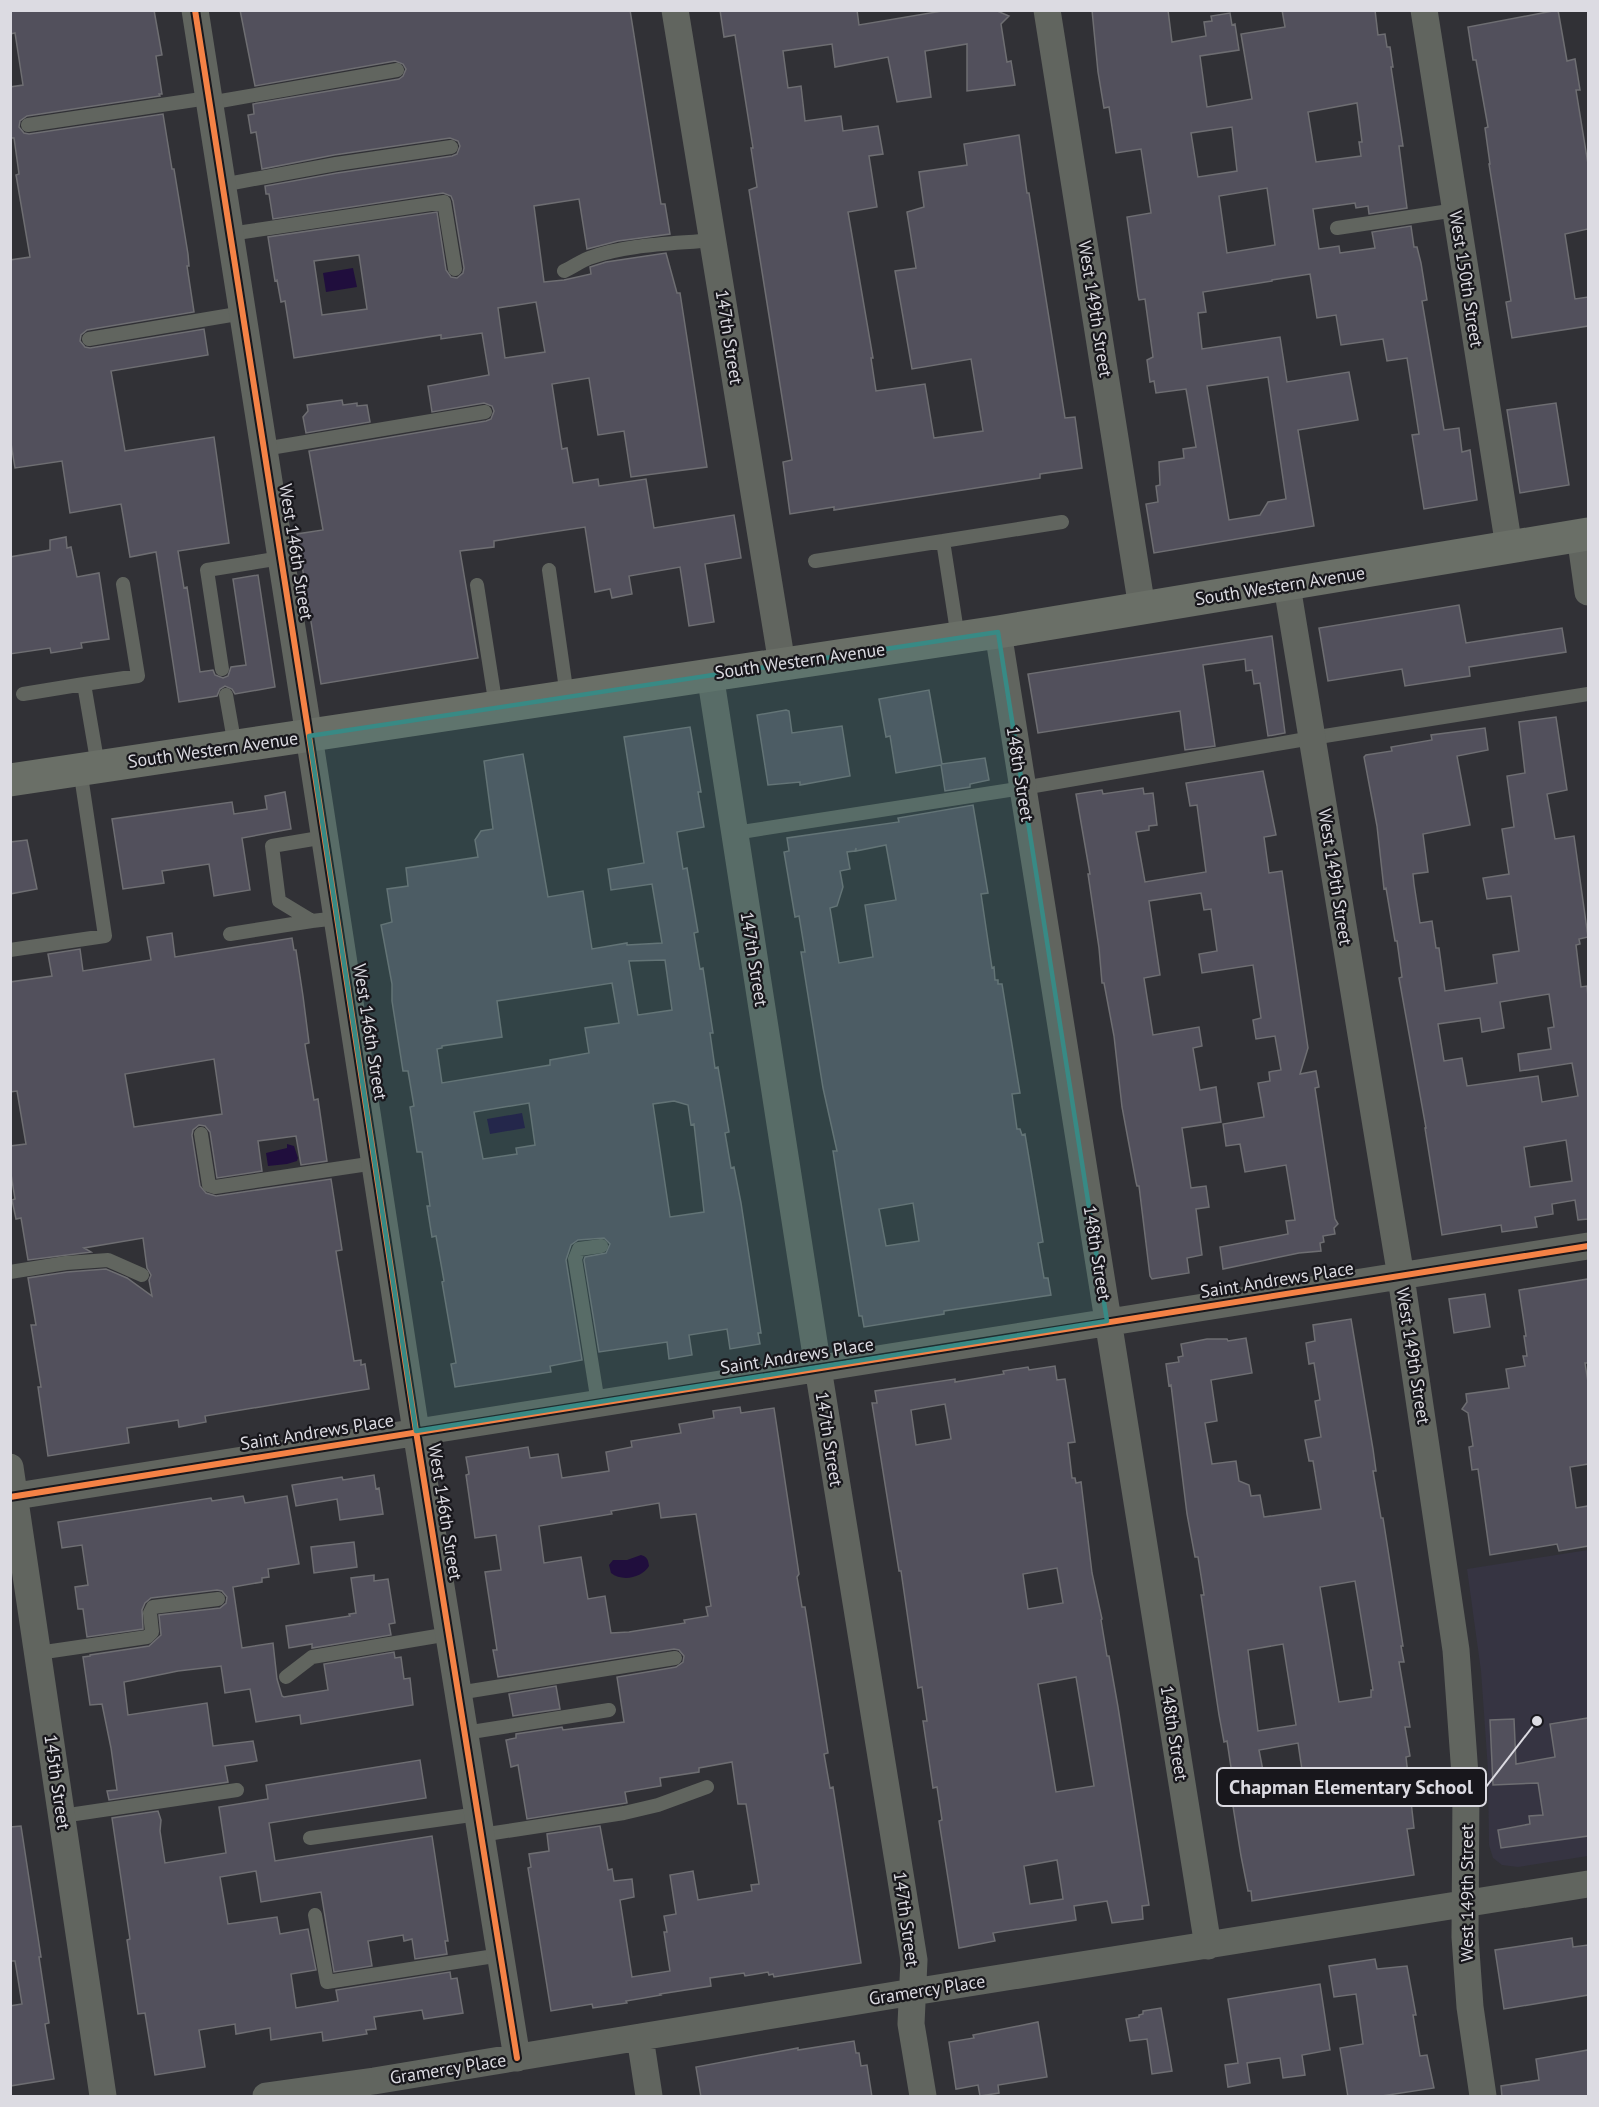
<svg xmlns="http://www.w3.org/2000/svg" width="1599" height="2107" font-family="'PT Sans',sans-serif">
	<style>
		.built { fill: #363442 }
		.water { fill: #200e3d }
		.building { fill: #52505c; stroke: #6e6e72; stroke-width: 1.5; fill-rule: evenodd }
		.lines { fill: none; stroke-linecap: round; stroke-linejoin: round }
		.service { stroke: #61655f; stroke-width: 14 }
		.minor { stroke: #61655f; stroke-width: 27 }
		.primary { stroke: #6a6f67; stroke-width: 33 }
		.cycleway-casing { stroke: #18171c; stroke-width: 10 }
		.cycleway { stroke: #f48246; stroke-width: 6 }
		.marked { fill: #388a85; fill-opacity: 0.2; stroke: #388a85; stroke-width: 4.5; stroke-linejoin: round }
		.labels { text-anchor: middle; stroke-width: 4.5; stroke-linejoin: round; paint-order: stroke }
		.street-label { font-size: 18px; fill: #dcdbe2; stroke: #18171c }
		.leader { fill: none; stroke: #dcdbe2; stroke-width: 2 }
		.callout-dot { fill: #dcdbe2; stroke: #18171c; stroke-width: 2 }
		.callout { fill: #18171c; stroke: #dcdbe2; stroke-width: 2 }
		.callout-label { font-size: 20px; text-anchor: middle; font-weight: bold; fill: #dcdbe2 }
	</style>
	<rect width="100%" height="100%" fill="#313136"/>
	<!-- built -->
	<path class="built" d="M1588,1550v306l-70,11 -16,-2 -9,-7 -4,-13 -1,-75 -7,-99 -14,-102z"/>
	<!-- water -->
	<path class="water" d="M353,268l4,19 -31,5 -3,-19z
		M522,1113l3,15 -35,6 -3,-15z
		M287,1144l7,2 4,12 -1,3 -10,3 -19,2 -2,-13 21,-5z
		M641,1555c6,2 7,4 8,11 -7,12 -27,16 -38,7l-2,-8 4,-5h14z"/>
	<!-- building -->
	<path class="building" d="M10,10h144l8,45 -6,1 6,38h-3l1,2 -133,20 -7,5 -1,6 5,6 5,1 134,-20 9,55h2l14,85 1,12h-2l7,46 -107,18 -6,5 -1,6 5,6 5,1 114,-19 4,26 -97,16 14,80 89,-14 15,106 -51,8 6,37 3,-1 13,85 13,-2 2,5 8,3 5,-2 3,-9 15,-2 -13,-86 25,-4 17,112 -40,7 -3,-5 -7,-3 -5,3 -3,7 -38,6 -23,-150 -26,5 -9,-53 -51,9 -8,-52 -47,7 -5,-31v-177l20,-3 -14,-82 3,-1 -5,-36h-4v-51l13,-2 -8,-52 -5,1z
		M240,10h390l31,194h4l5,30 -52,7 -31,8 -8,-50 -45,7 10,76 20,-2 27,-6 -1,-7 16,-5 60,-9 11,40h3l27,174 -76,10 -7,-46 -26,4 -9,-57 -37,6 10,65 5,-1 6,35 25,-4 1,7 47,-7 8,49 80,-13 7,43 -36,6 9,58 -25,4 -9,-59 -51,9 3,18 -20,4 -2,-9 -15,3 -10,-65 -91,14v6l-34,4 18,107 -157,26 -24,-150 26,-4 -14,-79 177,-30 5,-2 3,-8 -2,-5 -8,-3 -52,9 -4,-26 61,-11 -7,-42 -41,6v-4l-147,23 -9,-57 -4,1 -4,-22 -2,1 -7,-44 169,-25 9,58 5,7 6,1 6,-5 1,-5 -11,-67 -2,-5 -8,-3 -170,26 -4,-25h-3l-1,-8 72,-13 115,-17 5,-2 3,-8 -2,-5 -8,-3 -116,17 -72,14 -6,-37 -5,1 -3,-18 6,-1 -1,-10 146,-25 4,-3 3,-7 -3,-5 -8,-3 -140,25zM359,255l8,54 -45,6 -8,-54zM536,302l9,50 -40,6 -7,-50z
		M720,10h137l2,15 89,-15h47l14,6 -8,8 6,38 4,-1 4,24 -48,6v-47l-42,7 6,46 -34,5 -9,-45 -53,10 -3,-23 -49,7 5,37 13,-2 4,35 36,-5 2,15 35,-5 5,28 -14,2 8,51 -29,5 25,146h-2l5,33 49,-7 9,54 49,-7 -12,-72 -59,10 -17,-98 21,-3 -9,-56 17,-5 -5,-35 48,-7 -3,-21 55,-9 8,58h2l36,225 10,-1 7,51 -42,6v4l-206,32v-3l-44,7 -7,-52 9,-2 -43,-270 8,-3 -6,-39h2l-18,-113 -11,2z
		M1092,10h76l4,32 34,-6 -2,-14 8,-1 -1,-5 19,-3 2,12 3,-1 4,26 -39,6 7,51 45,-8 -11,-65 44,-7 -3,-17h93l3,25 7,-1 2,13h3l3,20h-2l12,79h-4l8,62 -38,6 -1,-8 -12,2 -1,-5 -42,6 6,40 20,-3 1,7 35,-5 -3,-16 39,-6 3,21h3l4,16 6,37 -5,1 22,129 15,-2 3,24 8,-2 7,50 -53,9 -12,-74 7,-1 -12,-76 -20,3 -4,-22 -42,6 -5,-30 -19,3 -7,-44 -38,6v1l-69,11 3,20 -8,1 4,36 78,-12 7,45 62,-10 9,48 -60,10 16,96 -160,27 -8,-49 12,-2 -2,-16 4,-1 -1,-23 25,-4 -1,-9 13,-2 -10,-58 -30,4 -2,-12 -4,1 -3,-22 6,-3 -8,-58 -6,1 -1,-4 -11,-79 24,-4 -10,-64 -25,4 -7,-46 -5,1 -6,-36zM1357,103l5,39h-3l2,14 -45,6 -8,-50zM1232,127l5,44 -39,6 -7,-44zM1267,188l8,57 -48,8 -8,-57zM1268,377l18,122 -18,3 -8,13 -31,5 -22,-134z
		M1558,10l9,51 8,-2 5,31h-4l12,74v65l-23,5 10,65 13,-2v29l-76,12 -6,-36 5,-1 -22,-137h1l-5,-36 3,-1 -12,-67h-3l-5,-33z
		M342,400l1,5 14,-2v3l10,-1 3,17 -64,11 -3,-16 5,-6 -1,-6z
		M1556,403l13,82 -49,8 -13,-83z
		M66,537l1,11 4,-1 6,30 22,-4 10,66 -28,4 1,5 -31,5 -1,-5 -40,6v-97l40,-7v-10z
		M1459,605l7,38 96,-15 4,24 -97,15 1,9 -65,10 -3,-17 -74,12 -9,-53z
		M1272,636l13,97 -17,3 -8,-53 -6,1 -2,-14 -6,1 -1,-12 -42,6 12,81 -30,4 -5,-39 -142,22 -10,-59z
		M929,690l13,74 43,-6 4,22 -19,4v3l-25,4 -4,-26 -45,8 -6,-37 -4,1 -7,-38z
		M786,710l3,1 3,22 50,-7 8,50 -50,9v-3l-32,3 -11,-70z
		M1556,717l11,73 -20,4 8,45 19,-3 14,101 -9,2 1,5 -4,1 5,42 6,-1 1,11v222l-10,1 -3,-20 -23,4 1,10 -18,3 2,10 -35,5 -1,-7 -59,10 -17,-107h1l-27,-150 3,-1 -5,-36h-2l-9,-53 -2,1 -7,-63 -13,-69 2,-2 26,-4 -1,-4 41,-7 -1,-5 54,-7 3,22 -31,6 13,69 -47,9 5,38 -15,2 1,10 6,39 12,-2 4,27h3l6,43 52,-8 -4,-28 26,-4 -8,-55 -24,3 -4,-21 26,-4 -7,-45 12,-2 -7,-51 18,-3 -6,-51zM1549,994l5,33 -6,1 3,21 -33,5 2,17 52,-8 6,33 -36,6 -4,-26 -71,10 -5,-28 -18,3 -6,-37 42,-6 2,14 22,-4 -4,-26zM1566,1140l6,41 -42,6 -6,-40z
		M690,727l11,65h-3l6,35 -27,5 6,37 4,-1 11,64 -4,1 6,36 3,-1 10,65h-3l5,35 3,-1 11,65 -4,1 6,35 3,-1 7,36 20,130h-3l2,11 -30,5 -3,-20 -38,6 3,20 -23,4 -2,-17 -68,10 -15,-92 1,-3 21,-4 4,-9 -6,-6 -26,2 -7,5 -5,15 16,100 -32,6 1,6 -96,15 -4,-23 5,-1 -14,-81 2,-1 -8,-45 -4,1 -5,-31h3l-8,-54h-5l-7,-45 4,-1 -6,-35h-5l-11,-70v-17l-11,-59 11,-3 -5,-33 21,-3 -2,-18 72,-11 -3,-17 6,-9 12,-2 -9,-68 39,-7 25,143 35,-6 9,58 35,-6v2l35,-2 -10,-59 -41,6 -3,-21 36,-6 -20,-126zM665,960l7,50 -34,5 -9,-54zM612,983l7,40 -34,5 4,25 -39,7v5l-108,18 -5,-34 5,-1v-2l60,-9 -5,-36zM674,1101l14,4 3,20 3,-1 10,88 -34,5 -17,-113zM529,1103l6,42 -19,3 1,6 -34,5 -9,-47z
		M1263,771l13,64 -12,2 5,36 13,-2 26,177 -8,26 16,-3 3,16 -4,1 20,131 3,5 -4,4 1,6 -12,2 1,6 -4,1 1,8 -22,2 -76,16 -3,-22 68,-13 -2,-13 9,-1 -9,-55 -41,7 -5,-28 -14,2 -3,-22 41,-7 -6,-34 12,-2 -1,-9 12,-2 -6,-34 -19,3 -3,-19 8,-2 -8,-53 -51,8 -3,-19 18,-3 -6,-42 -7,1 -3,-17 -52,8 11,74 -16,3 9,57 46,-8 3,19 -9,2 7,42 16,-3 5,35 -39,6 9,60 15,-2 3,21 -13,2 6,46 -15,3 2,15 -37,6 -2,-3 -11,-90h-2l-1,-4 -14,-75 -8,-71 -10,-53h-2l-3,-35 -11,-74h2l-14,-80 26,-4 1,4 40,-6 1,6 9,-1 4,32 -8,1v4l-13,2 9,50 61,-10 -9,-67 -7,1 -4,-23z
		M285,792l6,37 -49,9 8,52 -36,6 -5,-32 -47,7 2,12 -41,6 -11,-70 120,-17 2,12 33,-5 -2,-13z
		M973,805l15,88 -7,1 11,74 2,-1 1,13h3v4h4l18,109 -8,1 5,35h3l2,6 3,-1 18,108 -5,1 6,35h4l3,17 -107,16v3l-80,13 -2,-11h-3l-26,-165h4l-14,-63 -22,-136h4l-6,-36 -4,1 -11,-65 5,-1 -2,-13 112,-16 -1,-4zM886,845l10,55 -31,5 8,52 -34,6 -9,-55 7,-2 6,-19 -3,-16 10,-2 -3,-17 8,-1 1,-3v3zM913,1203l6,38 -33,5 -7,-37z
		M27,840l10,49 -27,5v-52z
		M172,933l3,24 117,-19 2,12h2l7,46 6,47 -4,1 9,56 4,-1 9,62 -26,4 -5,-29 -38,5 4,30 -45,7 -7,-46 -5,-6 -6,-1 -6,5 -1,5 8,51 6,7 10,3 115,-17 11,71 -6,1 18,110 7,-1v5l4,-1 4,25 -164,27 1,6 -27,5 -1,-7 -51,8 2,15 -81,13 -10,-69h3l-10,-62h5l-8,-47 39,-6 39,-3 21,9 25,18 -3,-16 2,-5 -4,-7 -4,-30 -59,10 7,4 -63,8 -7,-42 -5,1 -4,-19 3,-1 -5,-31v-22l16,-2 -9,-53 -7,1v-110l42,-6 -4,-22 32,-5 3,22 68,-11 -4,-23zM214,1059l8,55 -88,13 -9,-53z
		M1588,1279v84h-3l3,19v82l-18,3 6,41 12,-2v40l-29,5 -2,-7 -67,11 -12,-86 -6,1 -3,-23 4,-1 -5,-33 -6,-4 5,-7 -1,-8 43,-6 -3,-19 19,-3 -2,-10h4l-3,-20h2l-7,-46z
		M1485,1294l5,33 -36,6 -5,-34z
		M1351,1319l22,130 3,22h-3l8,47h2l20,128h-2l3,16h-5l11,65h-5l5,29 -4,1 8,71 -7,1 7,46 -162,26 -1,-10h-3l-7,-35 -13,-81 4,-1 -5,-33 -3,1 -5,-27 -18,-120h3l-6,-38h-3l-8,-43 -16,-129 -2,1 -3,-22 13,-2 -1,-5 5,-1 -2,-12 26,-5h20l1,2 18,-3 6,35 -41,7 6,41 -12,2 7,41 24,-3 3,20 10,4 2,11 9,-1 4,22 57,-8 -8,-48h-4l-4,-21 16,-3 -6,-36 5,-1 -6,-37 -5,1 -3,-21 9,-2 -2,-16zM1355,1581l18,109h-2v7l-32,5 -19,-115zM1283,1644l13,81 -38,6 -10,-81zM1298,1743l8,54 -37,5 -10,-52z
		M1055,1366l2,14 8,-1 10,63 -7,1 4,35h3l1,5 5,-1 11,91 10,46 -1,1 6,36h2l9,51 31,198 -7,1 1,13 -31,4 -5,-22 -33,5 2,14 -83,13 2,8 -36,7 -20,-127 3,-1 -5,-33 -4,1 -4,-27 -6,-40h4l-5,-34 -4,1 -17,-117h-2l-27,-168h5l-2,-12 80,-12v3l49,-8 -1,-3 25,-4 1,3zM945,1404l6,35 -35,6 -5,-35zM1057,1568l6,35 -35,6 -5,-35zM1076,1677l18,109 -38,6 -18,-108zM1057,1860l6,39 -33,5 -6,-38z
		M740,1407l1,6 33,-5 25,166 -2,3 5,30h3l23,146 -4,1 6,34 3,-1 28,176 -87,14 -1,-3 -4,1 -1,-3 -23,4 -1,-3 -34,5 1,8 -51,8 1,1 -35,6 1,2 -34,5 -1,-4 -41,7 -23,-143 3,-1 -2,-13 20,-3 -2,-17 53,-8 8,44 4,-1 2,12 18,-2 2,18 -14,3 12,77 38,-6 -6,-39h3l-3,-16 12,-2 -6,-39 23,-4 5,29 54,-9 -1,-6 8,-1 -13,-80h-8l-6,-42 -33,6v4l-39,6 1,8 -36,6 2,11 -100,16 -9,-54 -7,2 -5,-27 10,-2v-4l46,-7 1,3 61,-8 -7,-45 59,-10 7,-5 1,-6 -5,-6 -5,-1 -176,28 -5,-27h4l-12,-78 16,-2 -5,-35 -21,3 -9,-63 3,-1 -3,-17 62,-10 2,11 28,-4 4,24 47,-7 -3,-19 26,-5 -1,-6 50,-8 -2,-9 35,-6 -1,-7zM659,1503l2,15 35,-4 15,92 -5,1 2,9 -24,4 1,3 -56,9 -18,1 -6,-37 -17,3 -7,-42 -37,6 -5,-37 73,-12 -1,-3z
		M374,1475l2,14 3,-1 4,26 -43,6 -3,-21 -41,7 -4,-21 50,-8 1,3z
		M243,1496l2,7 42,-7 12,68 -31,5 1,8 -7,1v4l-29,5 9,61 31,-5 4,36 5,17 2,1 44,-7 -4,-26 70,-12 1,6 6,-1 3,22 6,-1 3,27 -112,19 -1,-9 -44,7 -6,-33 -25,4 -4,-27 -43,5 -54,11 4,33 79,-12 6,43 40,-5 4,20 -32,5 3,16 -119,18 -2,-9 10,-1 -6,-42 -9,-44 -12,1 -7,-48 7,-1v-1l59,-9 12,-11 -2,-20 61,-7 6,-5 1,-6 -5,-6 -5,-1 -66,8 -6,5 -3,7 1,19 -56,8 -4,-28h-5l-3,-22 13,-2 -6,-40 -20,3 -4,-26 153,-24 1,3z
		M354,1542l3,25 -43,6 -3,-26z
		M374,1575v6l14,-2 7,44 -6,1 2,11 -79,13v-4l-23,4 -3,-22 64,-10 -1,-2 7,-1 -5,-35z
		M556,1686l4,23 -47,7 -4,-22z
		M1588,1718v118l-87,12 -3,-18 32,-6 -1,-8 14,-1 -5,-32 -45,2 -3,-65 24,-1 2,45 39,-7 -5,-33z
		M420,1760l6,38 -157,25 6,38 157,-25 16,105h-3l2,13 -32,5 -3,-20 -8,2 -1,-6 -35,6 4,25 -38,6 -13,-80 -60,10 -5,-31 -36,6 8,47 49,-7 3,17 28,-5 8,41 -25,4 5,34 42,-7 -2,-11 114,-18 1,7 6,-1 6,35 -39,6 -2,-9 -48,7 2,12 -10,1 1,4 -44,7 -1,-9 -51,8 -1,-12 -34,6 -1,-10 -36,6 6,37 -50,8 -10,-62 -7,1 -11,-74 3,-1 -18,-121 46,-7 3,9 -1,11 5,32 61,-10 -7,-46 49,-8 -2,-14z
		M21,1826l20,131h-2l10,66 -4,1 9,55 -44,7v-80l12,-2 -7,-43h-5v-134z
		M1572,1938l1,9 15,-2v50l-84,14 -9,-59z
		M1375,1959l2,10 30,-3 9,49h-3l7,41 7,-1 7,33 -59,9h-27l-8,-49 23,-4 -7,-50 -22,3 -5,-31z
		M1320,1984l10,66 -28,5 3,20 -22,3 -3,-20 -33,5 3,20 -22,4 -3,-22 13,-2 -10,-64z
		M1161,2008l11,63 -20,3 -5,-35 -17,2 -4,-22 13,-2v-2l4,-1v-3z
		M1038,2022l9,55 -49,8 1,8 -19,3 -2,-11 -22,4 -7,-47 25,-4 -1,-3z
		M854,2041l2,12h3l2,13 6,-1 5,32h-171l-5,-30 102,-19v2z
		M1588,2050v47h-86l-1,-11 38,-6 -3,-21z"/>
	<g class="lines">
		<!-- service -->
		<path class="service" d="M209,103l188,-33
			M28,125l180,-27
			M222,185l114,-21 115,-17
			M1337,228l119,-18
			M230,234l214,-32 11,67
			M564,271c9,-4 17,-10 25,-13 39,-14 83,-14 124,-18
			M89,339l154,-26
			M264,449l221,-37
			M815,561l128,-20
			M549,570l18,126
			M477,585l19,122
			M958,638l-15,-97 119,-19
			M222,669l-15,-99 74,-12
			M23,694l61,-10
			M226,695l9,51
			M98,766l-14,-82 54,-8 -15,-92
			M735,833l288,-45 289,-50 276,-44
			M325,837l-53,9 7,55 33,20 26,-3
			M230,934l82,-13
			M10,950l95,-14 -25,-167
			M201,1134l8,51 6,2 160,-24
			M10,1272l56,-9 42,-3 34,15
			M598,1403l-23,-144 4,-10 22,-3
			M38,1653l109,-16 5,-5 -2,-19 3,-6 65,-8
			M286,1677l26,-20 137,-23
			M458,1693l217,-35
			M465,1733l144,-23
			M62,1816l175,-26
			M481,1835l143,-22 34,-8 49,-18
			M310,1838l168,-24
			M315,1915l12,67 174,-27"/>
		<!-- minor -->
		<path class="minor" d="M195,10l114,726 107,695 101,627
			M675,10l107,654
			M1047,10l95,598
			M1424,10l85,537
			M1580,535l8,57
			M1287,586l114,691 55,373 10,139 -1,148 5,70 13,89
			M998,632l210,1314
			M710,674l108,694 96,592 -3,64 12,72
			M10,1467l93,629
			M10,1497l1578,-251
			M640,2037l9,59
			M266,2096l108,-15 539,-89 675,-108"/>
		<!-- primary -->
		<path class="primary" d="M10,780l988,-148 590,-98"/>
		<defs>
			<path id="cycleway" d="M195,10l114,726 107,695 101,627
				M10,1497l1578,-251"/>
		</defs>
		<!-- cycleway casing -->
		<use href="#cycleway" class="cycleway-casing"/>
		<!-- cycleway -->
		<use href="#cycleway" class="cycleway"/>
	</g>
	<!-- marked area -->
	<path class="marked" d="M998,632l109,689 -691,110 -107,-695z"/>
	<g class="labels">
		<!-- street labels -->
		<g class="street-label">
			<text transform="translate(1466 279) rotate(81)" y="6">West 150th Street</text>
			<text transform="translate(1095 309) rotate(81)" y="6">West 149th Street</text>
			<text transform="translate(729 337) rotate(81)" y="6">147th Street</text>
			<text transform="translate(296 552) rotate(81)" y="6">West 146th Street</text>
			<text transform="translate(1280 586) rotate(-9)" y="6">South Western Avenue</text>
			<text transform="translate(800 661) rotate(-8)" y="6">South Western Avenue</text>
			<text transform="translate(213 750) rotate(-8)" y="6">South Western Avenue</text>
			<text transform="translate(1020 774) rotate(81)" y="6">148th Street</text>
			<text transform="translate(1335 877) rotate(81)" y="6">West 149th Street</text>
			<text transform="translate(754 959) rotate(81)" y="6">147th Street</text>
			<text transform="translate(370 1032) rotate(81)" y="6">West 146th Street</text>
			<text transform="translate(1097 1253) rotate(81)" y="6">148th Street</text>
			<text transform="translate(1277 1280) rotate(-9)" y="6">Saint Andrews Place</text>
			<text transform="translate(797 1356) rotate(-9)" y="6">Saint Andrews Place</text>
			<text transform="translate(1413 1356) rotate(81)" y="6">West 149th Street</text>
			<text transform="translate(317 1432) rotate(-9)" y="6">Saint Andrews Place</text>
			<text transform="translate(829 1439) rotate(81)" y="6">147th Street</text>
			<text transform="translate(445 1512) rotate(81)" y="6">West 146th Street</text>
			<text transform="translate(1174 1733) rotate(81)" y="6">148th Street</text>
			<text transform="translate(57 1782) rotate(82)" y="6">145th Street</text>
			<text transform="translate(1467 1893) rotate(-90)" y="6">West 149th Street</text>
			<text transform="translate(906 1919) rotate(82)" y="6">147th Street</text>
			<text transform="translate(927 1990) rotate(-9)" y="6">Gramercy Place</text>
			<text transform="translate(448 2069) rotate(-9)" y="6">Gramercy Place</text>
		</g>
	</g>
	<!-- callouts -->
	<path class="leader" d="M1537 1721L1486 1787"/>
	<circle class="callout-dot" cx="1537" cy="1721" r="6"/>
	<rect class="callout" x="1217" y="1768" width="269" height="38" rx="6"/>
	<g class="callout-label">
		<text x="1351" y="1794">Chapman Elementary School</text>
	</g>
	<!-- border -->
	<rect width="1599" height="2107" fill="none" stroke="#dcdbe2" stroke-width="24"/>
</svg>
